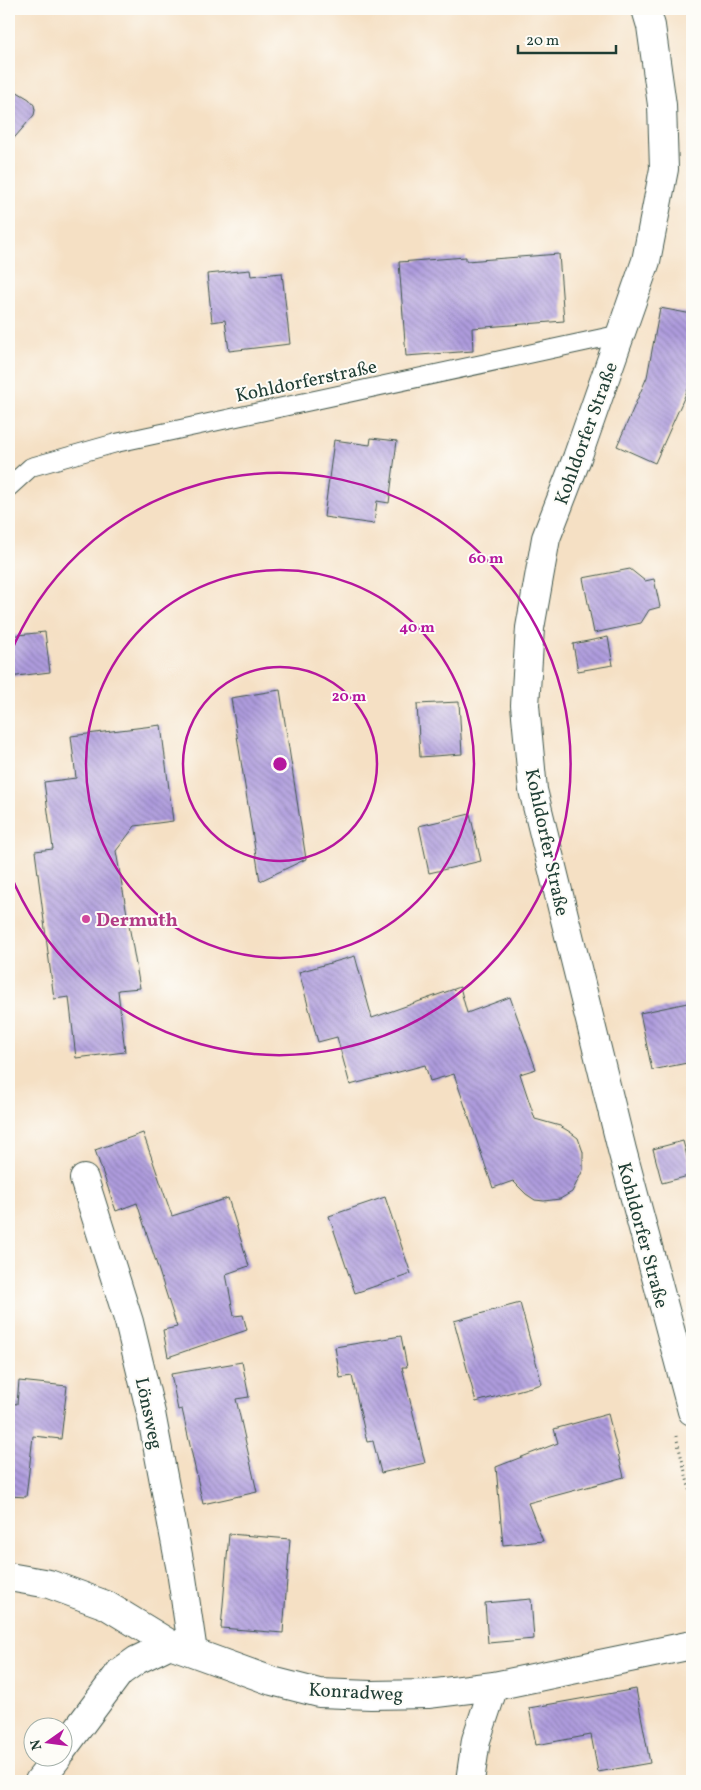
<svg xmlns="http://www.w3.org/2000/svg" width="701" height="1790" font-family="Vollkorn,serif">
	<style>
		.building { fill: url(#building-back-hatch) }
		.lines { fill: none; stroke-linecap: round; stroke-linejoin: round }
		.service-casing { stroke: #3f554a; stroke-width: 20 }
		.minor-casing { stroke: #3f554a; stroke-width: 30 }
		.tertiary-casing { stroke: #3f554a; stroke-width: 30 }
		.path { stroke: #3f554a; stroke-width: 3; stroke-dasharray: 1 4; stroke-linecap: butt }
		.service { stroke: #fff; stroke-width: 18 }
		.minor { stroke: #fff; stroke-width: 28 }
		.tertiary { stroke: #fff; stroke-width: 28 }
		.ring { fill: none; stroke: #b5179e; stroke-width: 2.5 }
		.hotel-dot { fill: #d1479c; stroke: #fdfcf7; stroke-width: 2 }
		.labels { text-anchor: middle; stroke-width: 4; stroke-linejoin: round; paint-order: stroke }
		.street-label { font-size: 19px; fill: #1f3d34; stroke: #fdfcf7 }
		.hotel-label { font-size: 19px; font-weight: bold; fill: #b23c85; stroke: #fdfcf7; text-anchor: start }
		.centre { fill: #b5179e; stroke: #fdfcf7; stroke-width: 2.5 }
		.ring-label { font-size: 15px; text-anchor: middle; font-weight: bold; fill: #b5179e; stroke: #fdfcf7; stroke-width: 4; stroke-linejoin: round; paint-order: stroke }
	</style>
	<defs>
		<pattern id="building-back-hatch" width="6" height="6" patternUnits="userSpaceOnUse" patternTransform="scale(1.25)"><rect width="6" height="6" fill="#ae9bdd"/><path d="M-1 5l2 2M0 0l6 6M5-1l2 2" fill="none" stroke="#8d80b4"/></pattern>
	</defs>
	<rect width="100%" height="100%" fill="#fdfcf7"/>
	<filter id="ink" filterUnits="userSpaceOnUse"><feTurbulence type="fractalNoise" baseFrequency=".02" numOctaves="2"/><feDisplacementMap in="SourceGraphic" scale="10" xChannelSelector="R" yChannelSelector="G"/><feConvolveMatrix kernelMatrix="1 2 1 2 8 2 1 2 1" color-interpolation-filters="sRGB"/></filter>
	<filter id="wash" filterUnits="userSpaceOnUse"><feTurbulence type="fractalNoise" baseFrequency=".0096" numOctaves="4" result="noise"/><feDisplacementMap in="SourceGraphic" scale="20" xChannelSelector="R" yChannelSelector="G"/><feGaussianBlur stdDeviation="1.12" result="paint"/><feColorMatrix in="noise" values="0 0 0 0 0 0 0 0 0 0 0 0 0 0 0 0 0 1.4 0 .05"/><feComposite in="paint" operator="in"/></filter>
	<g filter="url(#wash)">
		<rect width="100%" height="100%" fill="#f5e0c4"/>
		<g id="blocks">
			<!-- building -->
			<path class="building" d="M9,87l20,12 5,6 1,5 -1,5 -25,29z
				M559,254l5,67 -92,7 1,23 -67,5 -7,-94 67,-5v4z
				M250,270l1,6 31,-3 8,71 -61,7 -4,-31 -13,2 -5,-48z
				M660,308l32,6v66l-37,83 -38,-17 30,-69z
				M371,438l26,3 -8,62 -12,-2 -3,23 -50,-7 10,-77 36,5z
				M630,569l15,12 9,-2 6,28 -11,3 -8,13 -47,10 -11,-55z
				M45,632l5,40 -41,5v-41z
				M608,637l5,28 -35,6 -5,-27z
				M280,690l26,169 -46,22 -29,-183z
				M459,702l3,52 -42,3 -3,-53z
				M161,725l12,96 -38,5 -19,25 24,137 -22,2 7,62 -49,6 -7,-61 -15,2 -19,-148 18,-2 -9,-67 32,-4 -5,-42z
				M470,814l11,47 -52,12 -10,-47z
				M355,956l17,62 88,-31 7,26 43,-16 26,72 -16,5 15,45 25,7 10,6 8,6 5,14v18l-11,22 -12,7 -16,2 -9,-1 -9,-6 -13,-13 -20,7 -39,-114 -24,7 -5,-16 -75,20 -13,-48 -19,5 -19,-70z
				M692,1002v60l-40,8 -12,-57z
				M143,1133l29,83 56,-18 21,68 -23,8 8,42 9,-1 4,15 -79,27 -5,-27 14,-3 -40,-124 -21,8 -21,-61z
				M683,1141l9,34 -30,8 -9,-34z
				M385,1197l26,77 -56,19 -26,-77z
				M520,1303l22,81 -66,18 -22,-81z
				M401,1336l6,31h-5l23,96 -44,10 -8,-32 -6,1 -15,-66 -12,2 -5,-31z
				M242,1362l7,35 -13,2 21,93 -54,12 -21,-95 -4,1 -7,-36z
				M19,1381l48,5 -6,53 -28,-3 -7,61 -17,-1v-93l8,1z
				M608,1414l16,63 -96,26 15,38 -40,4 -7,-78 62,-24 -4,-14z
				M229,1534l61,5 -7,94 -62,-5z
				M531,1599l3,40 -46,4 -3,-40z
				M636,1689l14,74 -52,9 -7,-37 -55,10 -7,-37z"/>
		</g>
	</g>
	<g filter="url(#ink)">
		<use href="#blocks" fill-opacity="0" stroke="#3f554a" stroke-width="1"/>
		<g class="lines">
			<defs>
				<path id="service" d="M9,487l22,-20 85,-24 505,-109"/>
				<path id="minor" d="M84,1179l45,143 22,91 30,158 12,81
					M9,1577l40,7 57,21 64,39 102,37 47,12 52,2 57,-1 66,-8 198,-41
					M62,1750l58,-78 17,-12 33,-16
					M39,1781l18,-23
					M470,1781l6,-41 18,-54"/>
				<path id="tertiary" d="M646,9l5,17 11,79 2,64 -18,92 -69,197 -31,80 -16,90 -5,77 8,85 89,360 70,261"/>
			</defs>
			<!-- service casing -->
			<use href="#service" class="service-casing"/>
			<!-- minor casing -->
			<use href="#minor" class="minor-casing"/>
			<!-- tertiary casing -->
			<use href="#tertiary" class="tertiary-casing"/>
			<!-- path -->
			<path class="path" d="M676,1436l16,63"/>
			<!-- service -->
			<use href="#service" class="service"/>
			<!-- minor -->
			<use href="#minor" class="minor"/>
			<!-- tertiary -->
			<use href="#tertiary" class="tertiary"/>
		</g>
	</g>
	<!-- distance rings -->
	<g class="ring">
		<circle cx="280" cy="764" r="97"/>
		<circle cx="280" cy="764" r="194"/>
		<path d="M9 657A291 291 0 1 1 9 871"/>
	</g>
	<!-- markers -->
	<circle class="hotel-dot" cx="86" cy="919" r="5"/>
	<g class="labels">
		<!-- street labels -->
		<g class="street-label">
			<text transform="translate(306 380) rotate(-12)" y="7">Kohldorferstraße</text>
			<text transform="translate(585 433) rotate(-70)" y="7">Kohldorfer Straße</text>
			<text transform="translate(548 842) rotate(78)" y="7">Kohldorfer Straße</text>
			<text transform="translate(644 1235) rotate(75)" y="7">Kohldorfer Straße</text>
			<text transform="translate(150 1413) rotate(78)" y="7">Lönsweg</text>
			<text transform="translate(356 1691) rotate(3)" y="7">Konradweg</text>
		</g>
		<!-- hotel labels -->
		<g class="hotel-label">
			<text x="96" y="926">Dermuth</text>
		</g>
	</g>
	<circle cx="280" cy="764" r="8" class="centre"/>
	<g class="ring-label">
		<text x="486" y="563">60 m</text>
		<text x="417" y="632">40 m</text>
		<text x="349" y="701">20 m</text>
	</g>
	<!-- margin -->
	<rect width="701" height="1790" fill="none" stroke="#fdfcf7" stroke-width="30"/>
	<!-- north arrow -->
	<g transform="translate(48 1742) rotate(256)"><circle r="24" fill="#fdfcf7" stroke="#a4b0a9"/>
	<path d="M0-4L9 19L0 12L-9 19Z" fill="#b5179e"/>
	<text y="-8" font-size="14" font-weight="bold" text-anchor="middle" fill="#1f3d34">N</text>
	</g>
	<!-- scale -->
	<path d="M518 45v8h98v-8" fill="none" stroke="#1f3d34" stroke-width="2.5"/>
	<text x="526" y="45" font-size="15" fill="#1f3d34" stroke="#fdfcf7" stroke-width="4" paint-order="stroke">20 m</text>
</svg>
